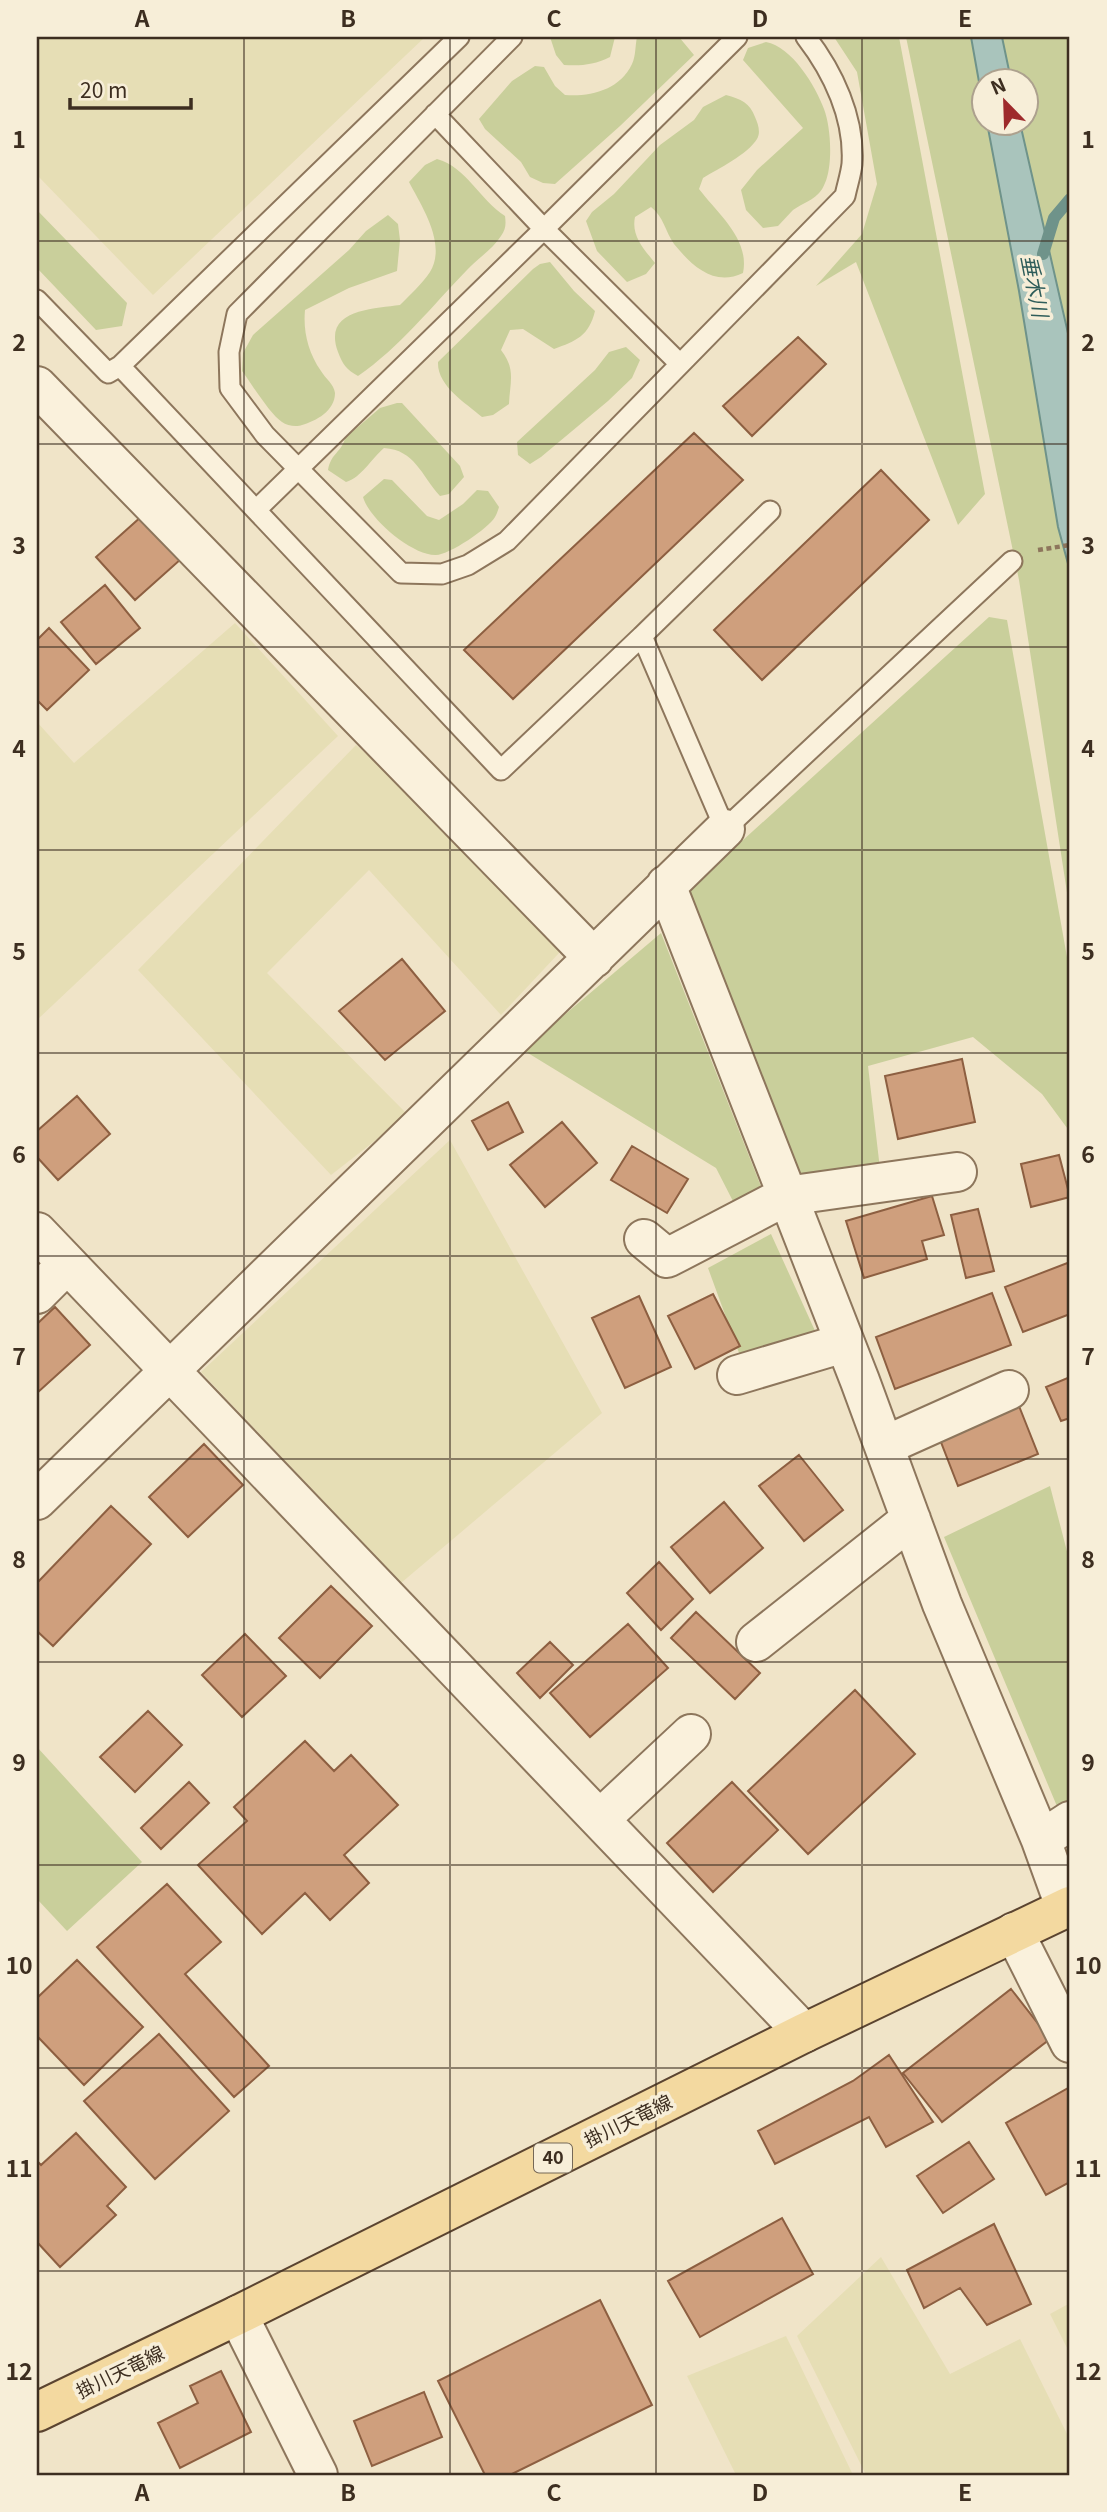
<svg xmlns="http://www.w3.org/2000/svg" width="1107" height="2512" font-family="Georgia,'Noto Sans JP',serif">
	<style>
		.farmland { fill: #e6deb5 }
		.green { fill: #c9cf9b; fill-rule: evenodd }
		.water { fill: #a9c4bc; stroke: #6f938a; stroke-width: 2 }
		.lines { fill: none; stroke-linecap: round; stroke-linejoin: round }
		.stream { stroke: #6f938a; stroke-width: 12 }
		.building { fill: #cf9f7d; stroke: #8d5f41; stroke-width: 2 }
		.service-casing { stroke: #8d765c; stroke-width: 23 }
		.minor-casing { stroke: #8d765c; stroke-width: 42 }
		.primary-casing { stroke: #5b4430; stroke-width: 42 }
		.path { stroke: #8d765c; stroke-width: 4.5; stroke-dasharray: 5 3.5; stroke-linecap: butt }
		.service { stroke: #faf1dc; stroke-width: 19 }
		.minor { stroke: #faf1dc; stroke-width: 38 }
		.primary { stroke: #f3d9a0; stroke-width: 38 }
		.grid { fill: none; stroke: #3d2e20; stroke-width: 2; stroke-opacity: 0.55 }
		.labels { text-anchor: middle; stroke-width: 7; stroke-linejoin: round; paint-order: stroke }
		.shield { fill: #f7eed8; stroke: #756857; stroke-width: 2 }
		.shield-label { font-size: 18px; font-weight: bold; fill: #3d2e20 }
		.street-label { font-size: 19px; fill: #3d2e20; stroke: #f7eed8 }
		.water-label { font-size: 21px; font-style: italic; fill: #2f5d5a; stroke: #f7eed8 }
		.neatline { fill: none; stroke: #3d2e20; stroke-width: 2.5 }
		.grid-label { font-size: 23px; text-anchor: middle; font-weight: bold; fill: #3d2e20 }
	</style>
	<rect width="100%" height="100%" fill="#f0e4c8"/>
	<!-- farmland -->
	<path class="farmland" d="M37,37h388l-272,258 -116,-120z
		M235,623l103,113 -301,284v-298l37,41z
		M356,745l218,192 -73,78 -132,-145 -102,103 141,142 -77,60 -193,-205z
		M450,1140l152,273 -201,170 -200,-211z
		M881,2257l69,117 70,-35 50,101v35h-204l-69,-139z
		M1070,2303v51l-20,-40z
		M786,2336l67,139h-117l-49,-99z"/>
	<!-- green -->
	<path class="green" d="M550,37h65l-5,20c-16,8 -29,9 -46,8l-8,-10z
		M637,37h42l15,18 -74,71 -65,58 -12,-1 -13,-6 -9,-15 -36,-33 -6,-10 33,-38 23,-15 9,1 11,19 10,9c25,2 55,-5 67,-31 4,-9 3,-18 5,-27z
		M834,37h65l86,457 -27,31 -102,-263 -40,24 46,-52 15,-50 -20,-112z
		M906,37h164v875l-51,-332zM984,80h42v42h-42z
		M766,42c26,5 49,43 58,67 7,18 9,56 1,74 -6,16 -19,18 -32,27 -5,5 -10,11 -15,16l-15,2 -17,-18 -5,-20 16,-20 46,-42 -60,-68 5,-12z
		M726,95c15,4 24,8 29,22 3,7 6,15 2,22 -9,15 -39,30 -54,39l-4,11c19,25 51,50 44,84 -29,14 -51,-7 -69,-29 -9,-13 -10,-27 -23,-37l-16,10c-4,19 9,32 20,46l-9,11 -19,8 -30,-31 -11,-30 6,-9 22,-18 46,-49 34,-25 9,-13z
		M437,159c29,8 43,41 68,57 1,8 1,13 -4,20 -8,13 -24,23 -34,34 -36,37 -67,77 -109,106 -12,-7 -15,-11 -20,-24 -16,-43 35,-43 62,-47 10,-10 22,-21 30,-33 17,-28 -8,-65 -21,-90l16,-17z
		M37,210l90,93 -5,23 -26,4 -59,-62z
		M388,215l10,9 2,16 -3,31 -48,17 -44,22c-2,21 3,42 16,61 4,7 13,13 14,22 0,18 -19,28 -33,32 -5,2 -15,1 -20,-3 -12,-8 -31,-39 -40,-51l1,-18 10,-18 96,-85 17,-19z
		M550,262l24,29 21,20c-6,25 -19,30 -41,38l-31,-20 -13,1 -9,20c15,19 9,32 8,54l-16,11 -11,2c-16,-14 -45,-31 -44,-55l95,-93 7,-5z
		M626,347l14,13 -8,18 -24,23 -67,56 -11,7 -12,-9 -1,-13 78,-72 14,-18z
		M397,403h5l58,63 4,11 -15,17 -9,2c-19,-21 -25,-46 -56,-48 -12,10 -23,30 -38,34l-18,-12c3,-17 14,-18 17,-32l35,-30z
		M384,479l8,1 35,36 12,4 24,-16 14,-14 11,1 11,16c-1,3 -2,7 -4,10 -6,11 -46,38 -59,38 -23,1 -67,-36 -73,-58z
		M989,617l18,3 63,354v158l-28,-38 -69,-57 -105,29 12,103 -75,18 -117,-297z
		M661,933l101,256 -25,20 -21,-41 -193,-118z
		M771,1234l45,99 -74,28 -34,-93z
		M1050,1486l20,77v240l-11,8 -115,-274z
		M37,1747l105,115 -75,69 -30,-32z"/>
	<!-- water -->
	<path class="water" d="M971,37h31l9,43h-27v30z
		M987,123h33l50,219v229l-12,-44 -39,-236z"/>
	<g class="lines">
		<!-- stream -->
		<path class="stream" d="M1043,254l11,-36 16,-19"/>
	</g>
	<!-- building -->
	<path class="building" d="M798,337l28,27 -74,72 -29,-30z
		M694,433l49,47 -230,219 -49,-49z
		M881,470l48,50 -167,160 -48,-50z
		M142,516l39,43 -46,41 -39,-43z
		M105,585l35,43 -44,36 -35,-42z
		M49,628l40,42 -42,40 -10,-10v-60z
		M402,959l43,52 -60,49 -46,-49z
		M962,1059l13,63 -77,17 -13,-63z
		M77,1096l33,38 -52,46 -21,-23v-26z
		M508,1102l15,30 -35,18 -16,-29z
		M562,1122l35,41 -52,44 -35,-42z
		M632,1146l56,33 -21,34 -56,-33z
		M1059,1155l11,42 -39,10 -10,-43z
		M932,1196l12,39 -22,6 5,18 -63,19 -18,-57z
		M978,1209l16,62 -28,7 -15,-63z
		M1070,1262v52l-47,18 -18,-45z
		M992,1293l19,52 -116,44 -19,-52z
		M713,1294l27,52 -45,23 -27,-53z
		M639,1296l32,71 -46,21 -33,-70z
		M55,1307l35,38 -53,48v-69z
		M1070,1377v41l-9,3 -15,-34z
		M1019,1406l19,48 -80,32 -19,-49z
		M204,1444l39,41 -55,52 -39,-40z
		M799,1455l44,55 -39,31 -45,-55z
		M724,1502l39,46 -53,45 -39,-46z
		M111,1506l40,38 -98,102 -16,-15v-48z
		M659,1562l34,37 -32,31 -34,-37z
		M331,1586l41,40 -52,52 -41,-40z
		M696,1612l64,61 -25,26 -64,-61z
		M628,1624l40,44 -78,69 -40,-44z
		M245,1634l41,42 -44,41 -40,-42z
		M550,1642l23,23 -33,33 -23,-25z
		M855,1690l60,64 -107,100 -60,-63z
		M148,1711l34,34 -47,47 -35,-35z
		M305,1741l29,30 17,-16 47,50 -54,50 25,28 -39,37 -25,-27 -43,41 -64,-69 49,-44 -13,-14z
		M189,1782l20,21 -48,46 -20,-21z
		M732,1782l46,48 -65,62 -46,-49z
		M167,1884l54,58 -36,32 84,92 -35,31 -137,-150z
		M77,1960l66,67 -59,58 -47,-49v-38z
		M1011,1989l39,50 -108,83 -39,-49z
		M159,2034l70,77 -74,68 -71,-78z
		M889,2055l44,67 -47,25 -17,-30 -94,47 -17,-33 95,-50z
		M1070,2087v95l-24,13 -40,-72z
		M76,2133l50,54 -19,19 9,9 -56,52 -23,-25v-81l4,4z
		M969,2142l25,37 -51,34 -26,-37z
		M782,2218l31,56 -113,63 -32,-56z
		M994,2224l37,80 -44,21 -27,-37 -36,20 -17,-38z
		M600,2300l52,105 -142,70h-25l-47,-94z
		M221,2371l30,61 -71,36 -22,-45 40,-20 -8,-17z
		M424,2392l18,45 -70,29 -18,-45z"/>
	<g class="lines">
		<defs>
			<path id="service" d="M512,37l-275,277 -8,38 1,36 35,47 136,138 41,1 26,-9 39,-24 338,-345c2,-10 6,-22 7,-32 3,-46 -19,-92 -46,-127
				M435,114l109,115 136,135
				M37,300l71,73 12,-7 339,-329
				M120,366l381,404 141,-134
				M256,510l288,-281 193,-192
				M770,511l-128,125 83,193 287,-268"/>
			<path id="minor" d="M37,386l557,572
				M666,885l194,496 82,223 99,236 25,69
				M37,1232l767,801
				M644,1239l23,19 119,-62 171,-24
				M37,1294l30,-30
				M737,1375l107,-32
				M884,1446l125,-56
				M37,1500l688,-671
				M756,1642l155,-123
				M600,1819l91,-85
				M1041,1840l29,-19
				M1014,1932l56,111
				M238,2315l80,160"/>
			<path id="primary" d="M37,2412l201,-97 566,-282 266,-127"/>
		</defs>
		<!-- service casing -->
		<use href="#service" class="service-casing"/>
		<!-- minor casing -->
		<use href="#minor" class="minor-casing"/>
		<!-- primary casing -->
		<use href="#primary" class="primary-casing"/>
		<!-- path -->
		<path class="path" d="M1038,550l32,-5"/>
		<!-- service -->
		<use href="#service" class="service"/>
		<!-- minor -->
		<use href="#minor" class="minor"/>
		<!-- primary -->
		<use href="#primary" class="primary"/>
	</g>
	<!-- grid -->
	<path class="grid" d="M244,37v2438M450,37v2438M656,37v2438M862,37v2438M37,241h1033M37,444h1033M37,647h1033M37,850h1033M37,1053h1033M37,1256h1033M37,1459h1033M37,1662h1033M37,1865h1033M37,2068h1033M37,2271h1033"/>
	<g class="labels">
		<!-- shield labels -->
		<rect class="shield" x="534" y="2143.5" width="38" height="29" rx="5"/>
		<g class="shield-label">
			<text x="553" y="2164">40</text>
		</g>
		<!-- street labels -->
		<g class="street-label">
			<text transform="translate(628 2121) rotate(-26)" y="7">掛川天竜線</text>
			<text transform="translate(120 2372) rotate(-26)" y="7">掛川天竜線</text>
		</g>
		<!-- water labels -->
		<g class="water-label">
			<text transform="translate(1034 286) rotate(79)" y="7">垂木川</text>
		</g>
	</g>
	<!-- border -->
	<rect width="1107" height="2512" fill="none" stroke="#f7eed8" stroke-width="77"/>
	<!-- north arrow -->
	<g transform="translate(1005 102) rotate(337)"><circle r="33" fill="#f7eed8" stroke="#ada18e" stroke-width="2"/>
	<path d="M0-5L12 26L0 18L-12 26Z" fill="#9e2a2b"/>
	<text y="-10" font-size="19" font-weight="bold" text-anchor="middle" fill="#3d2e20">N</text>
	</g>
	<!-- scale -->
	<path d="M70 98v10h121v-10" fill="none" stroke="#3d2e20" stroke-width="3.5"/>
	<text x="80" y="98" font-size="21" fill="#3d2e20" stroke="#f7eed8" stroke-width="5" paint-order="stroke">20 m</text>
	<rect x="38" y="38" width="1030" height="2436" class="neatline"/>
	<g class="grid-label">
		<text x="142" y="27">A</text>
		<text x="348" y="27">B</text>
		<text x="554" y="27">C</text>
		<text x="760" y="27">D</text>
		<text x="965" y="27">E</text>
		<text x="19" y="148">1</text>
		<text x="1088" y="148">1</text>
		<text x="19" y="351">2</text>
		<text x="1088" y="351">2</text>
		<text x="19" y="554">3</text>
		<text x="1088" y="554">3</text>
		<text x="19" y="757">4</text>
		<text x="1088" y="757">4</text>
		<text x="19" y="960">5</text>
		<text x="1088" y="960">5</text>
		<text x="19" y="1163">6</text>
		<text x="1088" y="1163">6</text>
		<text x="19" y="1365">7</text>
		<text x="1088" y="1365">7</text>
		<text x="19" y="1568">8</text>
		<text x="1088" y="1568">8</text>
		<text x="19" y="1771">9</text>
		<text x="1088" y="1771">9</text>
		<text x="19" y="1974">10</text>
		<text x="1088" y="1974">10</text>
		<text x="19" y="2177">11</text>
		<text x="1088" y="2177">11</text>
		<text x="19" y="2380">12</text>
		<text x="1088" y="2380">12</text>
		<text x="142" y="2501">A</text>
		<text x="348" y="2501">B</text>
		<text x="554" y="2501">C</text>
		<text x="760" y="2501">D</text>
		<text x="965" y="2501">E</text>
	</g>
</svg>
